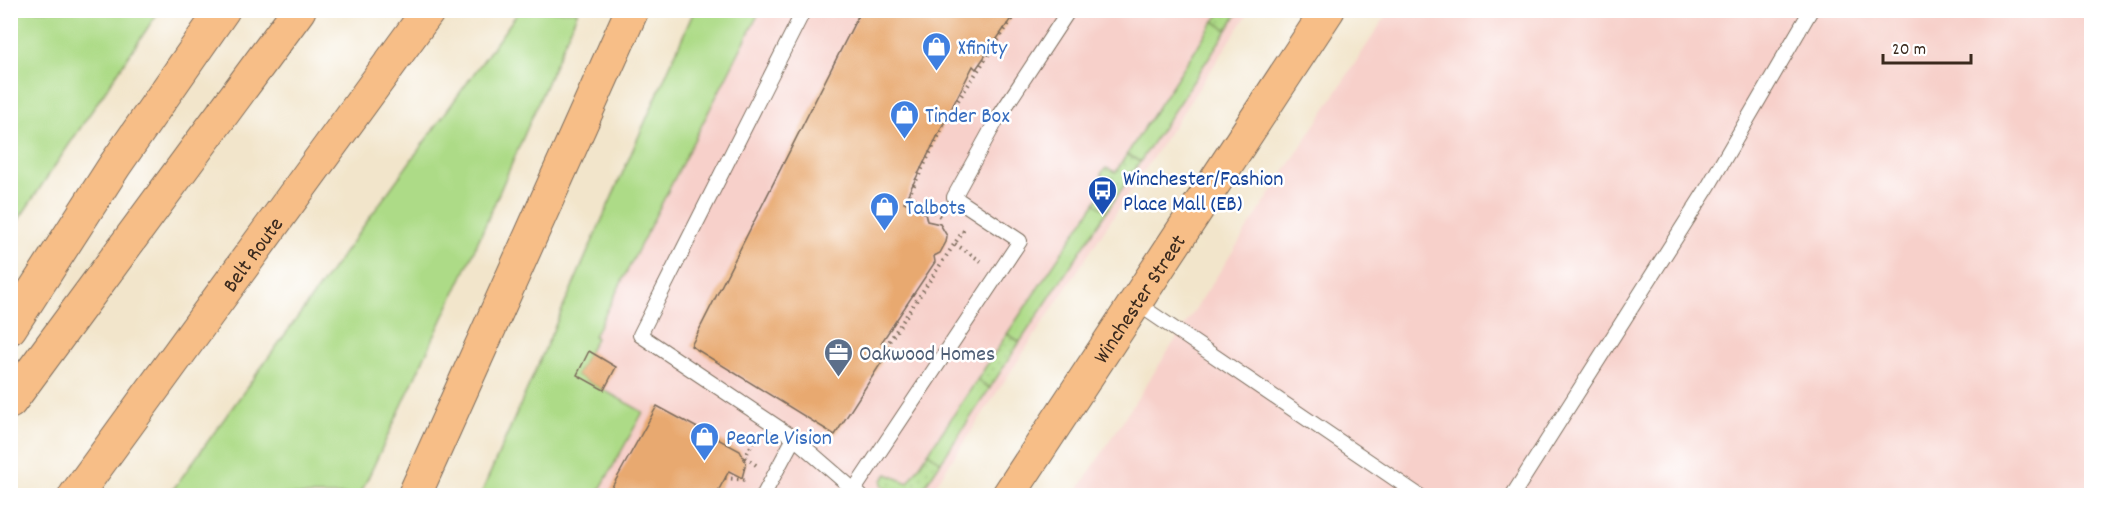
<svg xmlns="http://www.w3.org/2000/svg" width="2102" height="506" font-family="Dekko,sans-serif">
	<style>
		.built { fill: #f7d0ca }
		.grass { fill: #addb87; stroke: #748252; stroke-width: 1.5 }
		.park { fill: url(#park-dots); stroke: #748252; stroke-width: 1.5 }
		.building { fill: #e8a96f }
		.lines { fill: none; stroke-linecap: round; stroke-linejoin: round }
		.lane-casing { stroke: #7b6b5b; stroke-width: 16 }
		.primary-casing { stroke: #7b6b5b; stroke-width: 35 }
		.highway-casing { stroke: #7b6b5b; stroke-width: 35 }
		.path { stroke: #7b6b5b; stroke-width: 4; stroke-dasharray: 1.5 4.5; stroke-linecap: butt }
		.lane { stroke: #fff; stroke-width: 14 }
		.primary { stroke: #f7be87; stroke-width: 33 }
		.highway { stroke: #f7be87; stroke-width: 33 }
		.labels { text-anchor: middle; stroke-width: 5; stroke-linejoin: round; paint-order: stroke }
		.shop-label { font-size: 22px; fill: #366cbe; stroke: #fff; text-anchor: start }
		.transit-label { font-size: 22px; fill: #164399; stroke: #fff; text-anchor: start }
		.street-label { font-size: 22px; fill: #3b2a1e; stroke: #fff }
		.service-label { font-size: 22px; fill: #4e5e75; stroke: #fff; text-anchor: start }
	</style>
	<defs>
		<pattern id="park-dots" width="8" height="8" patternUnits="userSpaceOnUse" patternTransform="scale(1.5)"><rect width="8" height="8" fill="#addb87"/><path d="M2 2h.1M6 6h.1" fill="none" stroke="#96bc74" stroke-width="1.8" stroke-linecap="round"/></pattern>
	</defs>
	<rect width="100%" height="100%" fill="#fff"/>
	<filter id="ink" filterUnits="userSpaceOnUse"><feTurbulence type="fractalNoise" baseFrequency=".0167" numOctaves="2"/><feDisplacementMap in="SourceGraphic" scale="12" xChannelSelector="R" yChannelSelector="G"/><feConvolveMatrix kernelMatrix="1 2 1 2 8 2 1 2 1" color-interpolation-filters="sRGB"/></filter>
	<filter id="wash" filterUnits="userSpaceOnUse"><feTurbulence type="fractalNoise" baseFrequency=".008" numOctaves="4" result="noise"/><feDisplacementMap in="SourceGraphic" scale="24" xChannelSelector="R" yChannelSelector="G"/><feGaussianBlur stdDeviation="1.35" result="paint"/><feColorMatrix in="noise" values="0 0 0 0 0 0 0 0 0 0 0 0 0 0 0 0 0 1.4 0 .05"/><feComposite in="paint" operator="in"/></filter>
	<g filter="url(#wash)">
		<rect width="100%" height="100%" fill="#f2e5cb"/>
		<!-- built -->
		<path class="built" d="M748,11h502l-321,484 -354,1 2,-121 8,-35z
			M1389,11h702v484l-1017,1z"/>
		<!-- grass -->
		<path class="grass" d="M11,10l148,1 -148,220 -1,-220z
			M519,11h59l-108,249 -110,235h-191z
			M694,11h66l-166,325 2,2 -19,37 66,37 -46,83 -117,1z
			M1214,21l13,9 -87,132 -13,-8z
			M1095,203l12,8 -87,131 -13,-8z
			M977,380l13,8 -49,74 -13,-9z"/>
		<!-- park -->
		<path class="park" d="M1222,11h17l-12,19 -13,-9z
			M1127,154l13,8 -33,49 -12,-8 14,-21 -7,-5v-5l4,-4 10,4z
			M1007,334l13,8 -30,46 -13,-8z
			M928,453l13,9 -22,33h-22l-15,-9v-6l5,-6 21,9z"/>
		<g id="blocks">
			<!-- building -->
			<path class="building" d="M861,10h156l-41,59 -3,-3 -69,136 21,11 2,8 13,3 7,12 -1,6 -6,11 -6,3 1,6 -54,81 9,6 -55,86 -144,-89z
				M589,351l27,16 -12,23 -27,-15z
				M657,406l83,45 6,12 -4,15 -13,-7 -12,22 5,3h-115z"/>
		</g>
	</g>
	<g filter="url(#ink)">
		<use href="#blocks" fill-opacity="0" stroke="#7b6b5b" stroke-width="1.5"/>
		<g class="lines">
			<defs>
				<path id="lane" d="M804,10l-164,325 154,103 67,58
					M1135,302l285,194
					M763,496l31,-58
					M850,496l170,-255 -66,-44 42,-76 73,-111
					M1512,496l196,-309 103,-177"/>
				<g id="primary">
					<path id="s1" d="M1008,496l320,-486"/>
				</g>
				<g id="highway">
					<path d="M10,328l105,-163 108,-155"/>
					<path d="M10,402l289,-392"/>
					<path id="s2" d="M75,496l354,-486"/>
					<path d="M414,496l218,-486"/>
				</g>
			</defs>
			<!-- lane casing -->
			<use href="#lane" class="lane-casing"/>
			<!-- primary casing -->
			<use href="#primary" class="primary-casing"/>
			<!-- highway casing -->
			<use href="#highway" class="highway-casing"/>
			<!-- path -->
			<path class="path" d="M940,216l-31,-21 42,-84 67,-101
				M955,244l26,17
				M886,346l77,-115 -2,-1
				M756,465l-11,-8 11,-20
				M725,478l23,2"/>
			<!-- lane -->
			<use href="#lane" class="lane"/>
			<!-- primary -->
			<use href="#primary" class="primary"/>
			<!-- highway -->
			<use href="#highway" class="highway"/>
		</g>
	</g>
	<!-- icons -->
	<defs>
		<symbol id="shop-pin" viewBox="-11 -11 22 30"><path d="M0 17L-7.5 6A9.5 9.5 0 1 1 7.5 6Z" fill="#3f7fe0" stroke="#fff"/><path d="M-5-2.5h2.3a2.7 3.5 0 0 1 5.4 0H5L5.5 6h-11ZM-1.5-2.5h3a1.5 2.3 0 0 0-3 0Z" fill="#fff"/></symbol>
		<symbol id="bus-pin" viewBox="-11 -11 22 30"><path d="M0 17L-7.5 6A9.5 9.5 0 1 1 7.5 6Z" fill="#1a4fb4" stroke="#fff"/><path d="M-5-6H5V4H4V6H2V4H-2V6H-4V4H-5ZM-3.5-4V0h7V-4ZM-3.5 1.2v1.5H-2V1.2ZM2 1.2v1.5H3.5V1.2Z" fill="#fff"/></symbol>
		<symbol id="office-pin" viewBox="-11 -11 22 30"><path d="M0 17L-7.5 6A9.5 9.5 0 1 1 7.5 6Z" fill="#5c6f8a" stroke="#fff"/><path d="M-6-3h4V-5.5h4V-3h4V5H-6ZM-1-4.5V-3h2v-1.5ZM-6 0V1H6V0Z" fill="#fff"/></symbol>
	</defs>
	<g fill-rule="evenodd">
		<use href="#shop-pin" x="920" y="30" width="33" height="45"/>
		<use href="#shop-pin" x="888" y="98" width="33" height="45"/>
		<use href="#bus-pin" x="1086" y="174" width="33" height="45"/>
		<use href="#shop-pin" x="868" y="190" width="33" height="45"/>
		<use href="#office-pin" x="822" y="336" width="33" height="45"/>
		<use href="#shop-pin" x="688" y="420" width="33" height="45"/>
	</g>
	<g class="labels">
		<!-- shop labels -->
		<g class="shop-label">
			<text x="958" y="54">Xfinity</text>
			<text x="925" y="122">Tinder Box</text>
			<text x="905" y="214">Talbots</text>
			<text x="726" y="444">Pearle Vision</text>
		</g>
		<!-- transit labels -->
		<g class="transit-label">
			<text x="1123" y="185">Winchester/Fashion<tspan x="1123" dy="25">Place Mall (EB)</tspan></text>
		</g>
		<!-- street labels -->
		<g class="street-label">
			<text dy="8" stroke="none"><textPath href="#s2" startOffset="300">Belt Route</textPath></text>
			<text dy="8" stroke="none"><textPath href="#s1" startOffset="237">Winchester Street</textPath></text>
		</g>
		<!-- service labels -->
		<g class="service-label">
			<text x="859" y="360">Oakwood Homes</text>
		</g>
	</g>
	<!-- margin -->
	<rect width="2102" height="506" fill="none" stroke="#fff" stroke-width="36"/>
	<!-- scale -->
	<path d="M1883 54v9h88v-9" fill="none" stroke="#3b2a1e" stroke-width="3"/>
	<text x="1892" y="54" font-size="18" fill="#3b2a1e" stroke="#ffffff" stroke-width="4.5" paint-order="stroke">20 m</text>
</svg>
